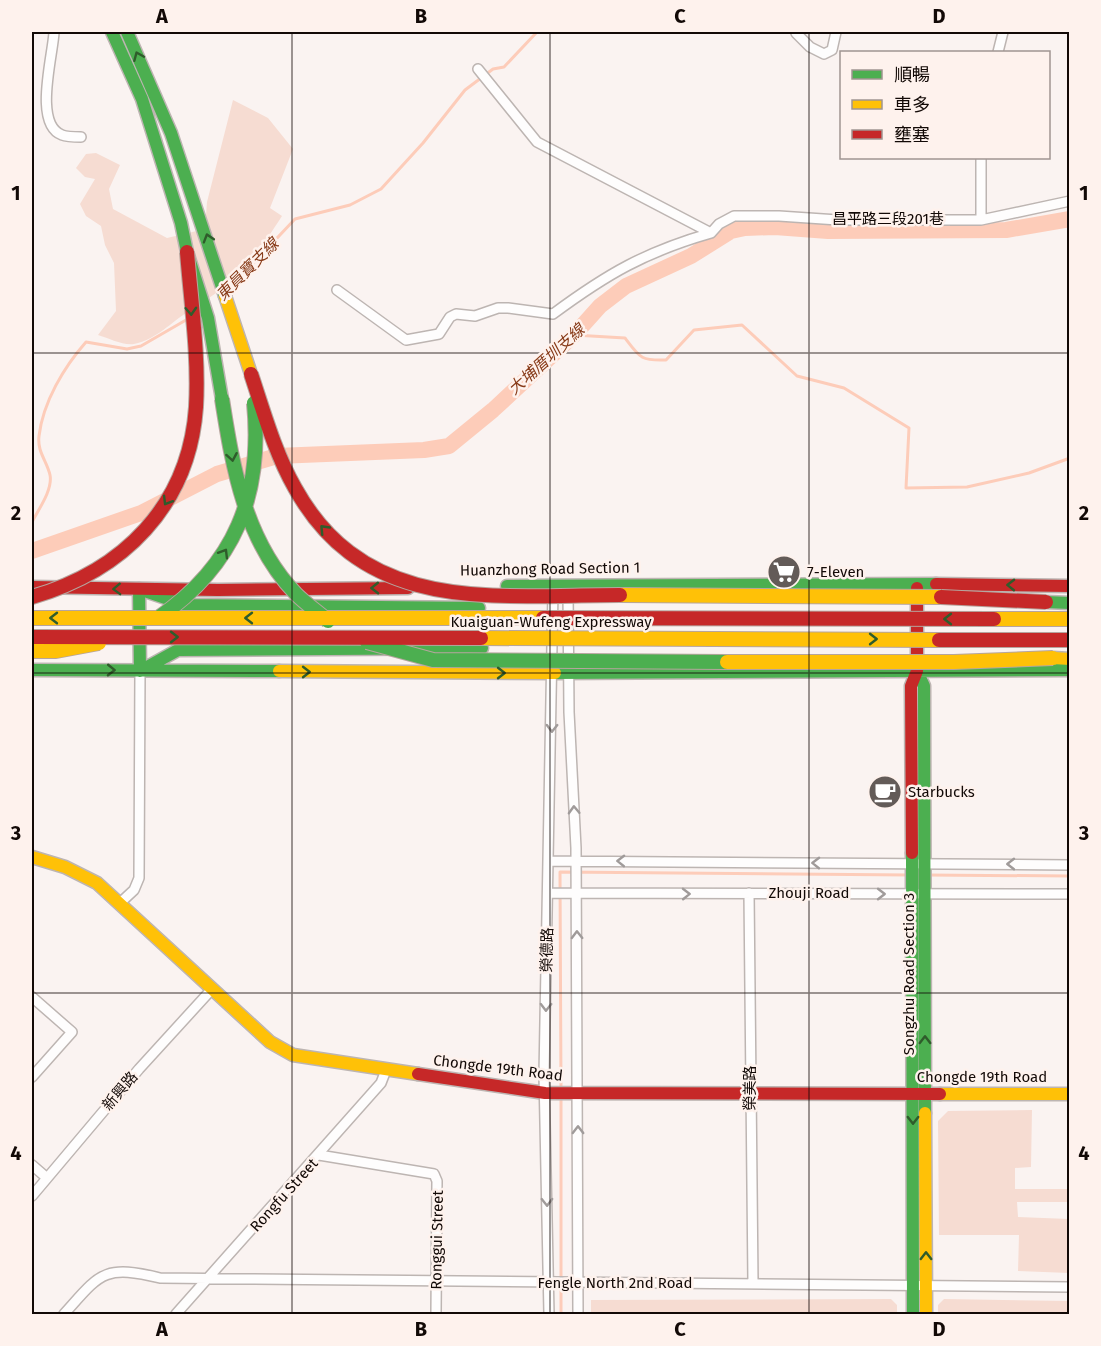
<svg xmlns="http://www.w3.org/2000/svg" width="1101" height="1346" font-family="'Fira Sans','Noto Sans TC',sans-serif">
	<style>
		.green { fill: #f6dcd2 }
		.lines { fill: none; stroke-linecap: round; stroke-linejoin: round }
		.stream { stroke: #fdccb9; stroke-width: 3 }
		.river { stroke: #fdccb9; stroke-width: 16 }
		.street-casing { stroke: #bdb5b2; stroke-width: 12 }
		.fast-casing { stroke: #bdb5b2; stroke-width: 15 }
		.slow-casing { stroke: #bdb5b2; stroke-width: 15 }
		.jam-casing { stroke: #bdb5b2; stroke-width: 15 }
		.street { stroke: #fefdfd; stroke-width: 9 }
		.fast { stroke: #4caf50; stroke-width: 12 }
		.slow { stroke: #ffc107; stroke-width: 12 }
		.jam { stroke: #c62828; stroke-width: 12 }
		.fast-bridge-casing { stroke: #b6a59e; stroke-width: 16; stroke-linecap: butt }
		.slow-bridge-casing { stroke: #b6a59e; stroke-width: 16; stroke-linecap: butt }
		.jam-bridge-casing { stroke: #b6a59e; stroke-width: 16; stroke-linecap: butt }
		.fast-bridge { stroke: #4caf50; stroke-width: 14 }
		.slow-bridge { stroke: #ffc107; stroke-width: 14 }
		.jam-bridge { stroke: #c62828; stroke-width: 14 }
		.oneway { stroke: #2f5c2b }
		.oneway2 { stroke: #a09b9a }
		.grid { fill: none; stroke: #120906; stroke-width: 1.5; stroke-opacity: 0.55 }
		.labels { text-anchor: middle; stroke-width: 5; stroke-linejoin: round; paint-order: stroke }
		.street-label { font-size: 15px; fill: #120906; stroke: #fef2ed }
		.poi-label { font-size: 15px; fill: #120906; stroke: #fef2ed; text-anchor: start }
		.water-label { font-size: 16px; font-style: italic; fill: #883b19; stroke: #fef2ed }
		.neatline { fill: none; stroke: #120906; stroke-width: 2 }
		.grid-label { font-size: 20px; text-anchor: middle; font-weight: bold; fill: #120906 }
	</style>
	<rect width="100%" height="100%" fill="#faf3f1"/>
	<!-- green -->
	<path class="green" d="M233,100l35,18 25,31 -23,59 12,8c-31,48 -44,65 -93,95 -19,12 -32,28 -55,33 -10,2 -26,-6 -36,-9l18,-24 -2,-48 -9,-18 -4,-19 -15,-10 -6,-12 15,-25 -10,-2 -9,-9 10,-14 10,-1 24,12 -11,24 4,20 54,29 38,-9 2,-27z
		M1032,1110l-1,57 -16,1v21h54v13h-52l1,15 51,2v54l-51,-2 1,-36h-80l-1,-114 10,-10z
		M891,1299l6,6v9h-306v-14z
		M944,1299l125,2v13h-131v-9z"/>
	<g class="lines">
		<!-- stream -->
		<path class="stream" d="M230,288l65,-69 55,-14 31,-16 42,-46 42,-53 28,-21 11,-2 33,-35
			M574,335l51,3c15,20 16,23 41,22l28,-30 48,-5 55,51 47,12 65,40 -3,60 61,-1 62,-14 41,-15
			M32,522c6,-12 21,-32 18,-47 -3,-14 -13,-23 -11,-39 4,-34 25,-69 47,-94l41,7 14,-3 45,-26
			M927,875l143,1
			M561,1091l-1,-219 349,3
			M561,1097v217"/>
		<!-- river -->
		<path class="river" d="M32,551l109,-38 76,-39 60,-18 147,-6 25,-4 44,-36 81,-75 26,-29 26,-20 65,-30 40,-25 14,-3 30,-1 53,4 178,-1 64,-11"/>
		<defs>
			<path id="street" d="M54,32c-1,24 -21,92 8,103 5,2 13,2 19,2
				M796,33l14,14 14,7 8,-4 4,-18
				M998,52l5,-20
				M478,69l59,73 174,91
				M981,158v62
				M711,233l8,-9 15,-8h45l59,4h143l89,-19
				M337,290l69,50 33,-6 11,-17 6,-3 19,2 23,-8h10l45,6c54,-40 92,-62 158,-81
				M568,591l1,121 7,136 2,466
				M548,861l522,4
				M548,893l522,1
				M749,893l4,390
				M120,903l14,-13 5,-12 1,-207
				M32,997l40,35 -40,45
				M319,1155l115,19 3,7 -1,133
				M32,1165l15,13
				M32,1196l107,-127 73,-80
				M64,1314c36,-40 39,-50 96,-36l910,9
				M176,1314l205,-231 5,-13
				M549,1314l-5,-239 9,-484"/>
			<path id="fast" d="M112,32l30,67 39,124 6,29 21,66 14,81
				M127,32l44,101 54,163
				M507,586l429,-2
				M139,589l1,82
				M139,589l47,16 293,3
				M1046,602l24,1
				M32,670l247,1
				M140,671l38,-21 304,-2
				M917,671l7,15 1,427
				M555,673l515,-3
				M912,853l1,461"/>
			<path id="slow" d="M225,296l26,78
				M1053,658l17,1
				M279,671l276,2
				M32,857l33,10 32,16 173,159 23,13 125,19
				M940,1094h130
				M925,1113l1,201"/>
			<path id="jam" d="M936,584l134,2
				M32,587l186,3 190,-2
				M912,853l-1,-167 6,-15v-83
				M418,1074l127,19 395,1"/>
		</defs>
		<!-- street casing -->
		<use href="#street" class="street-casing"/>
		<!-- fast casing -->
		<use href="#fast" class="fast-casing"/>
		<!-- slow casing -->
		<use href="#slow" class="slow-casing"/>
		<!-- jam casing -->
		<use href="#jam" class="jam-casing"/>
		<!-- street -->
		<use href="#street" class="street"/>
		<!-- fast -->
		<use href="#fast" class="fast"/>
		<!-- slow -->
		<use href="#slow" class="slow"/>
		<!-- jam -->
		<use href="#jam" class="jam"/>
		<defs>
			<path id="fast-bridge" d="M222,399c11,70 23,142 74,195 10,10 22,18 32,27
				M158,618c77,-53 105,-123 96,-215
				M367,642l66,18 294,2"/>
			<path id="slow-bridge" d="M620,595l321,2
				M32,618h511
				M994,619h76
				M481,638l458,2
				M32,651h24l43,-8
				M727,662h227l99,-4"/>
			<path id="jam-bridge" d="M251,374c13,39 24,79 44,114 71,128 200,107 325,107
				M32,597c91,-26 157,-91 164,-190 3,-52 -5,-104 -9,-155
				M941,597l105,5
				M543,618l451,1
				M32,637l449,1
				M939,640h131"/>
		</defs>
		<!-- fast-bridge casing -->
		<use href="#fast-bridge" class="fast-bridge-casing"/>
		<!-- slow-bridge casing -->
		<use href="#slow-bridge" class="slow-bridge-casing"/>
		<!-- jam-bridge casing -->
		<use href="#jam-bridge" class="jam-bridge-casing"/>
		<!-- fast-bridge -->
		<use href="#fast-bridge" class="fast-bridge"/>
		<!-- slow-bridge -->
		<use href="#slow-bridge" class="slow-bridge"/>
		<!-- jam-bridge -->
		<use href="#jam-bridge" class="jam-bridge"/>
	</g>
	<!-- one-way arrows -->
	<defs><path id="oneway-chevron" d="M-2-3.5L2.5 0L-2 3.5" fill="none" stroke-width="1.6" stroke-linecap="round" stroke-linejoin="round" transform="scale(1.5)"/></defs>
	<g class="oneway">
		<use href="#oneway-chevron" transform="translate(138 56) rotate(-113)"/>
		<use href="#oneway-chevron" transform="translate(208 238) rotate(-107)"/>
		<use href="#oneway-chevron" transform="translate(191 311) rotate(87)"/>
		<use href="#oneway-chevron" transform="translate(232 457) rotate(80)"/>
		<use href="#oneway-chevron" transform="translate(167 501) rotate(121)"/>
		<use href="#oneway-chevron" transform="translate(324 529) rotate(-134)"/>
		<use href="#oneway-chevron" transform="translate(224 553) rotate(-59)"/>
		<use href="#oneway-chevron" transform="translate(1011 585) rotate(-179)"/>
		<use href="#oneway-chevron" transform="translate(375 588) rotate(179)"/>
		<use href="#oneway-chevron" transform="translate(117 589) rotate(178)"/>
		<use href="#oneway-chevron" transform="translate(54 618) rotate(-180)"/>
		<use href="#oneway-chevron" transform="translate(249 618) rotate(-180)"/>
		<use href="#oneway-chevron" transform="translate(948 619) rotate(-180)"/>
		<use href="#oneway-chevron" transform="translate(174 637)"/>
		<use href="#oneway-chevron" transform="translate(873 639)"/>
		<use href="#oneway-chevron" transform="translate(111 670) rotate(1)"/>
		<use href="#oneway-chevron" transform="translate(306 672)"/>
		<use href="#oneway-chevron" transform="translate(501 673)"/>
		<use href="#oneway-chevron" transform="translate(925 1040) rotate(-90)"/>
		<use href="#oneway-chevron" transform="translate(913 1120) rotate(90)"/>
		<use href="#oneway-chevron" transform="translate(926 1256) rotate(-90)"/>
	</g>
	<g class="oneway2">
		<use href="#oneway-chevron" transform="translate(552 728) rotate(91)"/>
		<use href="#oneway-chevron" transform="translate(574 810) rotate(-92)"/>
		<use href="#oneway-chevron" transform="translate(621 861) rotate(-179)"/>
		<use href="#oneway-chevron" transform="translate(816 863) rotate(-179)"/>
		<use href="#oneway-chevron" transform="translate(1011 864) rotate(-180)"/>
		<use href="#oneway-chevron" transform="translate(686 894) rotate(-1)"/>
		<use href="#oneway-chevron" transform="translate(881 894)"/>
		<use href="#oneway-chevron" transform="translate(577 935) rotate(-91)"/>
		<use href="#oneway-chevron" transform="translate(546 1007) rotate(91)"/>
		<use href="#oneway-chevron" transform="translate(578 1130) rotate(-90)"/>
		<use href="#oneway-chevron" transform="translate(547 1202) rotate(89)"/>
	</g>
	<!-- grid -->
	<path class="grid" d="M292,32v1282M550,32v1282M809,32v1282M32,353h1038M32,673h1038M32,993h1038"/>
	<!-- icons -->
	<defs>
		<symbol id="supermarket-disc" viewBox="-11 -11 22 22"><circle r="9.5" fill="#635b58" stroke="#fef2ed"/><path d="M-6-5.5h2.5l.6 2H6L4.5 2H-2.5L-4.4-4H-6ZM-1.5 3.2a1.3 1.3 0 1 0 .1 0ZM3 3.2a1.3 1.3 0 1 0 .1 0Z" fill="#fff"/></symbol>
		<symbol id="cafe-disc" viewBox="-11 -11 22 22"><circle r="9.5" fill="#635b58" stroke="#fef2ed"/><path d="M-5.5-4.5H6V0H3Q3 3.5 0 3.5H-2.5Q-5.5 3.5-5.5 0ZM3-3.2v2h1.7v-2ZM-6 4.5H4V6H-6Z" fill="#fff"/></symbol>
	</defs>
	<g fill-rule="evenodd">
		<use href="#supermarket-disc" x="765" y="553" width="38" height="38"/>
		<use href="#cafe-disc" x="866" y="773" width="38" height="38"/>
	</g>
	<g class="labels">
		<!-- street labels -->
		<g class="street-label">
			<text x="888" y="224">昌平路三段201巷</text>
			<text transform="translate(550 569) rotate(-1)" y="5">Huanzhong Road Section 1</text>
			<text x="551" y="627">Kuaiguan-Wufeng Expressway</text>
			<text x="809" y="898">Zhouji Road</text>
			<text transform="translate(547 950) rotate(-89)" y="5">榮德路</text>
			<text transform="translate(909 974) rotate(-90)" y="5">Songzhu Road Section 3</text>
			<text transform="translate(498 1068) rotate(7)" y="5">Chongde 19th Road</text>
			<text x="982" y="1082">Chongde 19th Road</text>
			<text transform="translate(750 1088) rotate(-90)" y="5">榮美路</text>
			<text transform="translate(120 1091) rotate(-50)" y="5">新興路</text>
			<text transform="translate(284 1195) rotate(-48)" y="5">Rongfu Street</text>
			<text transform="translate(437 1240) rotate(-89)" y="5">Ronggui Street</text>
			<text x="615" y="1288">Fengle North 2nd Road</text>
		</g>
		<!-- poi labels -->
		<g class="poi-label">
			<text x="807" y="577">7-Eleven</text>
			<text x="908" y="797">Starbucks</text>
		</g>
		<!-- water labels -->
		<g class="water-label">
			<text transform="translate(247 269) rotate(-45)" y="6">東員寶支線</text>
			<text transform="translate(546 359) rotate(-42)" y="6">大埔厝圳支線</text>
		</g>
	</g>
	<!-- border -->
	<rect width="1101" height="1346" fill="none" stroke="#fef2ed" stroke-width="66"/>
	<!-- legend -->
	<rect x="840" y="51" width="210" height="108" fill="#fef2ed" stroke="#a09591" stroke-width="1.5"/>
	<rect x="852" y="70" width="30" height="9" fill="#4caf50" stroke="#a09591" stroke-width="1.5"/>
	<text x="894" y="81" font-size="18" fill="#120906">順暢</text>
	<rect x="852" y="100" width="30" height="9" fill="#ffc107" stroke="#a09591" stroke-width="1.5"/>
	<text x="894" y="111" font-size="18" fill="#120906">車多</text>
	<rect x="852" y="130" width="30" height="9" fill="#c62828" stroke="#a09591" stroke-width="1.5"/>
	<text x="894" y="141" font-size="18" fill="#120906">壅塞</text>
	<rect x="33" y="33" width="1035" height="1280" class="neatline"/>
	<g class="grid-label">
		<text x="162" y="23">A</text>
		<text x="421" y="23">B</text>
		<text x="680" y="23">C</text>
		<text x="939" y="23">D</text>
		<text x="16" y="200">1</text>
		<text x="1084" y="200">1</text>
		<text x="16" y="520">2</text>
		<text x="1084" y="520">2</text>
		<text x="16" y="840">3</text>
		<text x="1084" y="840">3</text>
		<text x="16" y="1160">4</text>
		<text x="1084" y="1160">4</text>
		<text x="162" y="1336">A</text>
		<text x="421" y="1336">B</text>
		<text x="680" y="1336">C</text>
		<text x="939" y="1336">D</text>
	</g>
</svg>
